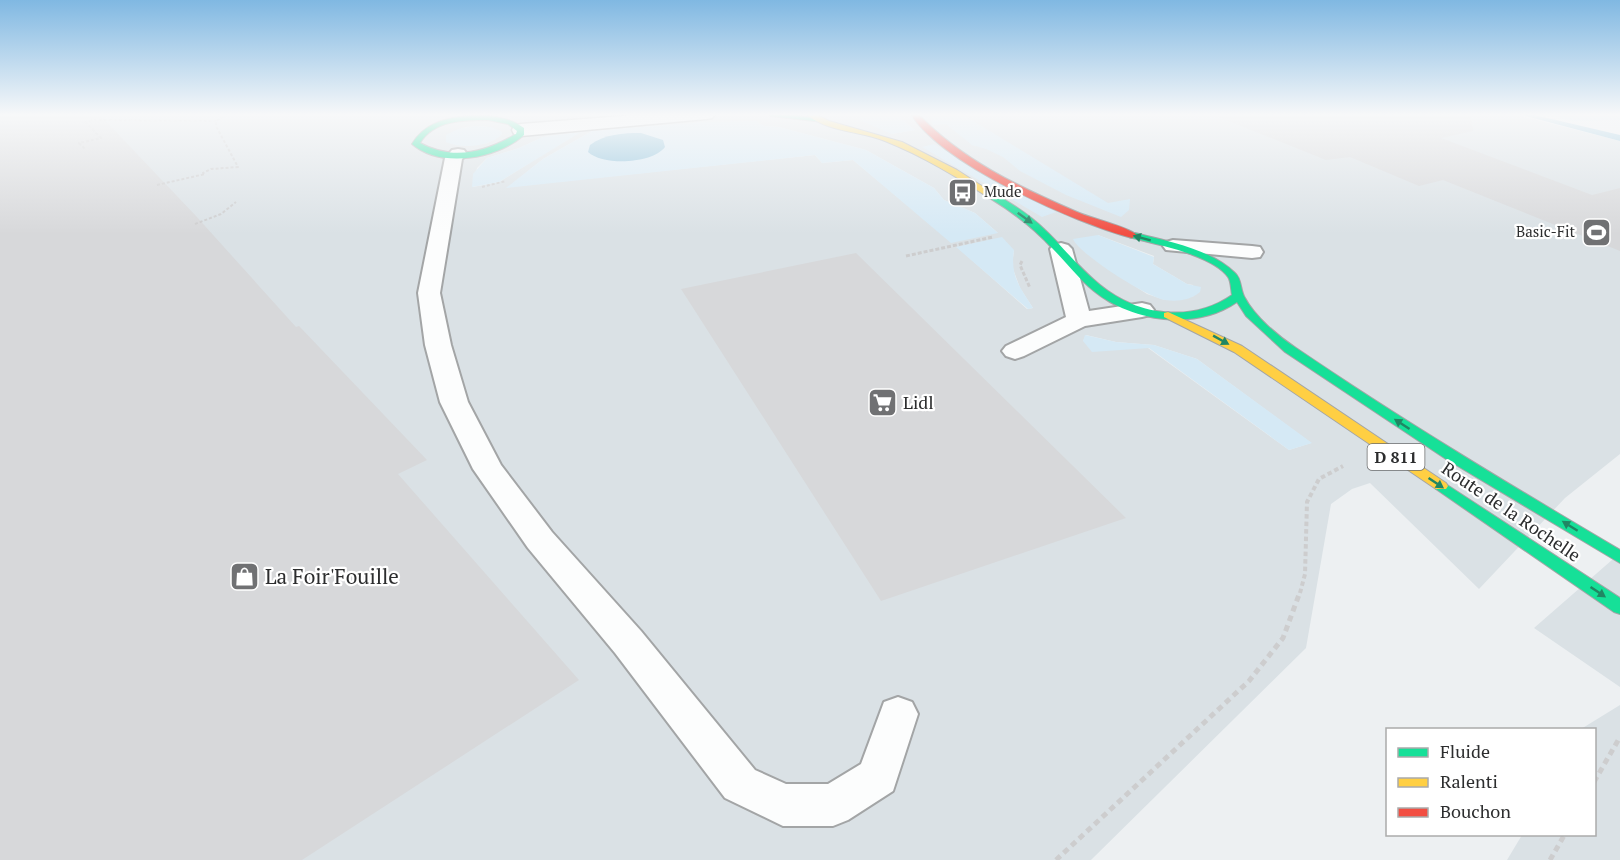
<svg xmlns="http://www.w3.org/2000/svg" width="1620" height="860" font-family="'PT Serif',serif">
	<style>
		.built { fill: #dae1e5; fill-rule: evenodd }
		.green { fill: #d5e9f5 }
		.water { fill: #85bdd9 }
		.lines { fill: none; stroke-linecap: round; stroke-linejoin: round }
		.stream { fill: #85bdd9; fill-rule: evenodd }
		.building { fill: #d7d8da }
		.lane-casing { stroke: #a3a5a6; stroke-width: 4 }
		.street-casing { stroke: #a3a5a6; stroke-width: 3 }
		.fast-casing { stroke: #a3a5a6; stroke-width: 2 }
		.slow-casing { stroke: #a3a5a6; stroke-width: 2 }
		.jam-casing { stroke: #a3a5a6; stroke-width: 2 }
		.path-far3 { stroke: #cdcdce; stroke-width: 2; stroke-dasharray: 3 2; stroke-linecap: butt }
		.path-far2 { stroke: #cdcdce; stroke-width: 3; stroke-dasharray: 4 2; stroke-linecap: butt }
		.path-far1 { stroke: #cdcdce; stroke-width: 4; stroke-dasharray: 4.5 3; stroke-linecap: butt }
		.path { stroke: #cdcdce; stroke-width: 5; stroke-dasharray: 6 4.5; stroke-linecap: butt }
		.lane { fill: #fcfdfd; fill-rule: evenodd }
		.street { fill: #fcfdfd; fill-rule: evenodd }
		.fast { fill: #16e098; fill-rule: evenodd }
		.slow { fill: #ffcf43; fill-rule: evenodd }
		.jam { fill: #f24e42; fill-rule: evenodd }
		.oneway { fill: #218663 }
		.labels { text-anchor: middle; stroke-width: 4.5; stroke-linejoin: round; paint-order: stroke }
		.far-poi-label { font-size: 15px; fill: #2c2d2e; stroke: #fff; text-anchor: start }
		.shield { fill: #fff; stroke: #6b6c6d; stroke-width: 1.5 }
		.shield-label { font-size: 16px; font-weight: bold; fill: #2c2d2e }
		.poi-label { font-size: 18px; fill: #2c2d2e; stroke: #fff; text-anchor: start }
		.street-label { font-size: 18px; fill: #2c2d2e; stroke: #fff }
		.near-poi-label { font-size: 21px; fill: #2c2d2e; stroke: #fff; text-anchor: start }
	</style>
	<rect width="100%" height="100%" fill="#edf0f2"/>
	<!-- built -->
	<path class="built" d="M0,114h856l36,20 23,-4 -20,-16h618l107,27v313l-55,44 -86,91 -109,-106 -18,6 -21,15 -25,144 -215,212h-1091zM756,121l8,5 15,1 87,23 68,38 10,12 31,13 23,20 -80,-19 -65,-54 -31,3 -7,-8 -307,32 35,-28 49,-28 113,-9zM484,126l17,5 1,3 -14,9 -20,3 -9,-1 -7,-13 14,-5zM579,132l-80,50 -26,5 4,-19 10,-10 32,-10 24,-11zM1098,235l56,21 -1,8 34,20 6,1 1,11 -15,4h-14l-18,-6 -45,-29zM957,247l57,3 -2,16 8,22 13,20 -6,1zM1086,335l30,7 38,3 43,14 114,84 -22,7 -141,-102 -65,-7z
		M1620,553v134l-86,-59z
		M1620,705v155h-113l15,-25 72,-1v-104l-13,-1z"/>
	<!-- green -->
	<path class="green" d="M856,114h39l20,16 -23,4 -33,-14 2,-2z
		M929,114h33l146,89 22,-4 -1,11 -8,7 -55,-22 -46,-24 -17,-14 -17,-8 -14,-4 -26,-21 -13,1z
		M1543,114h77v6l-48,1z
		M756,121l8,5 15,1 87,23 68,38 10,12 31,13 23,20 -47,10 -98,-83 -31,3 -7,-8 -309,33 37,-29 49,-28 113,-9z
		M475,126l16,1 10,4 1,3c-11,13 -41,15 -56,8v-7l12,-6z
		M581,132l-82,50 -27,5 1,-13 14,-16 32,-10 24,-11z
		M934,144l122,68 -14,5 -120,-70z
		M1098,235l56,22 -1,7 34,20 14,3 -1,5c-10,8 -22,10 -35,8 -17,-2 -86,-46 -92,-61z
		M1002,237l12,13c-4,26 6,37 19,58l-5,1 -72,-62z
		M1085,335l31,7 38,3 43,14 115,84 -23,7 -140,-102 -57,4 -9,-11z"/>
	<!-- water -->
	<path class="water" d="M641,133l22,7 2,7c-13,17 -62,19 -77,5l2,-7c15,-11 33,-12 51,-12z"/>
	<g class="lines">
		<!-- stream -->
		<path class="stream" d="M1518,114h12l90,21v6z"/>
	</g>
	<!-- building -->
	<path class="building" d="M0,114h99l97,102 100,111 3,-1 128,134 -29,14 181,206 -277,180h-302z
		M1216,114h255l2,17 -32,7 151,57 28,-7v63l-177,-71 -24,6 -69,-29 -24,3 -110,-44z
		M856,253l270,265 -245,83 -200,-312z"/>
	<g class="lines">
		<defs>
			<path id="lane" d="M458,149l6,1 3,4 -5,5 -22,134 11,52 17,57 33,63 51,67 89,99 114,139 31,14h42l33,-20 23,-62 14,-5 14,5 6,12 -25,77 -45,29 -15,6h-50l-58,-28 -110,-145 -87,-105 -55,-79 -33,-67 -15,-57 -7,-52 27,-135 7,-8z
				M1173,240l79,6 8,1 3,5 -3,5 -8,1 -86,-8 -3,-4 3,-4z
				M1061,243l7,2 4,4 17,62 53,-8 8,2 4,5 -4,5 -8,2 -57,9 -61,30 -9,3 -9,-3 -4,-5 4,-5 60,-29 -16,-68 4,-4z"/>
			<path id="street" d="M648,114h67l-3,4 -6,1 -185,17 -7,-2 -2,-4 2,-4 7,-2z"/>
			<path id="fast" d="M768,114h18l41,6 -4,2 -52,-6z
				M468,116c21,-1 39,0 56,12v7c-27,24 -83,34 -112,9 13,-21 33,-26 56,-28zM488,120l20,4 9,7 -1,3c-30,18 -63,27 -96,9 14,-23 44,-23 68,-23z
				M991,195h6c17,10 34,21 48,35 19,18 35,39 55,55 38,31 92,38 132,10 -1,-5 -1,-14 -4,-18 -15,-22 -74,-33 -99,-40v-4h6c34,9 74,15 100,40 7,6 5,17 10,25 10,19 33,38 51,50 106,72 214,137 324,202v13l-174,-104 -161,-107 -39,-36 -9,-14c-42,29 -105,20 -143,-11 -16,-13 -28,-29 -42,-43 -18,-20 -38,-35 -61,-49z
				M1441,481l179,117v16l-6,-2 -178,-123 -2,-3 2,-3z"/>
			<path id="slow" d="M806,114h9l14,7 73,21 55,28 42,27 -8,2c-34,-22 -68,-43 -106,-58 -25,-10 -58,-9 -79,-27z
				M1168,312l74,34 204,137 2,3 -2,3h-10l-202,-137 -70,-35v-4z"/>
			<path id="jam" d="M911,114h7c44,46 101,73 159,98 16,7 49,14 60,23l-5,3c-57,-15 -191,-74 -221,-124z"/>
		</defs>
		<!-- lane casing -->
		<use href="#lane" class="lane-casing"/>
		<!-- street casing -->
		<use href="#street" class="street-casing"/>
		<!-- fast casing -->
		<use href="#fast" class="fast-casing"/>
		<!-- slow casing -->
		<use href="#slow" class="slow-casing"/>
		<!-- jam casing -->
		<use href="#jam" class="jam-casing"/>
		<!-- path-far3 -->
		<path class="path-far3" d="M84,122l11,-2 121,1
			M85,122l16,16 -22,5 6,6
			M157,185l48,-11 -2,-1 8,-4 27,-2 -22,-41v-5l12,-7
			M482,187l24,-6
			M195,224l26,-10 15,-12"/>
		<!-- path-far2 -->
		<path class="path-far2" d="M906,256l87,-19
			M1022,261l-2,4 10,23"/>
		<!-- path-far1 -->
		<path class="path-far1" d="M1300,593l5,-19 2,-72 12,-23 24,-13"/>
		<!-- path -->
		<path class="path" d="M1594,782l26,-45
			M1056,860l193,-179 34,-43 17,-46
			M1550,860l15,-26"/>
		<!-- lane -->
		<use href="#lane" class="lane"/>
		<!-- street -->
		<use href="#street" class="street"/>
		<!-- fast -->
		<use href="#fast" class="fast"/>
		<!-- slow -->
		<use href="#slow" class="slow"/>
		<!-- jam -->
		<use href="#jam" class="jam"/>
	</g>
	<!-- one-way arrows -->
	<defs><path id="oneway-solid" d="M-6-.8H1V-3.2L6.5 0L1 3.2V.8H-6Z" transform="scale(1.5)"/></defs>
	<g class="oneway">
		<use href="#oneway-solid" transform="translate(1025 218) rotate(36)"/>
		<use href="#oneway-solid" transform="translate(1142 238) rotate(-165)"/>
		<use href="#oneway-solid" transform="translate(1221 340) rotate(29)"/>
		<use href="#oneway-solid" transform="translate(1402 424) rotate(-147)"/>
		<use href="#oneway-solid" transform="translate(1436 483) rotate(34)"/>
		<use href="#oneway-solid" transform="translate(1570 526) rotate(-148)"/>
		<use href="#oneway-solid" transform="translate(1598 592) rotate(34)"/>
	</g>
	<!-- sky -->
	<linearGradient id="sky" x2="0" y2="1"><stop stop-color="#80b8e2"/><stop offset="0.49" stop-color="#f7f8f9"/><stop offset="1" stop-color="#f7f8f9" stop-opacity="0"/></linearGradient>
	<rect width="1620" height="234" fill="url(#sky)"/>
	<!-- icons -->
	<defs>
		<symbol id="bus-square" viewBox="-11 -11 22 22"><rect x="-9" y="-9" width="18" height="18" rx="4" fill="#707173" stroke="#fff"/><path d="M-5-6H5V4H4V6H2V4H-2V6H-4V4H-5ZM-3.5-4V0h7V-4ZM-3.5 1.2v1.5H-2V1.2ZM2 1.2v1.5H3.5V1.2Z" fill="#fff"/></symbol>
		<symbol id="stadium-square" viewBox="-11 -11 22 22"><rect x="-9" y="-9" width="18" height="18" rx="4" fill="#707173" stroke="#fff"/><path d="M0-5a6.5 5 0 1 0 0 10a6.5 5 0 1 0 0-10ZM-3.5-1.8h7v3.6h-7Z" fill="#fff"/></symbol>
		<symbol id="supermarket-square" viewBox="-11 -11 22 22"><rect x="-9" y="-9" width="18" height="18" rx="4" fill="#707173" stroke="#fff"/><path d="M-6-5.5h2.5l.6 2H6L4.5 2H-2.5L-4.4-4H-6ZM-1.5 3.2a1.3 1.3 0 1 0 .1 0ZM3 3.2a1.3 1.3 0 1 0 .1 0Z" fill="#fff"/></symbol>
		<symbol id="shop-square" viewBox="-11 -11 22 22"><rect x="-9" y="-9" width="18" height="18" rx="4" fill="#707173" stroke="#fff"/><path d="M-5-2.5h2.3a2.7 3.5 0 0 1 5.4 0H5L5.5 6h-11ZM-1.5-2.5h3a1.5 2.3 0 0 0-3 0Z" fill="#fff"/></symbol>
	</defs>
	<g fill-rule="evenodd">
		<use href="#bus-square" x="946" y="176" width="33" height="33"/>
		<use href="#stadium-square" x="1580" y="216" width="33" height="33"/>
		<use href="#supermarket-square" x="866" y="386" width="33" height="33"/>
		<use href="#shop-square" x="228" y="560" width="33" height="33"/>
	</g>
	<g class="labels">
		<!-- far-poi labels -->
		<g class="far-poi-label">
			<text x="984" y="197">Mude</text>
			<text x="1575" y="237" text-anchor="end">Basic-Fit</text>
		</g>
		<!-- shield labels -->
		<rect class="shield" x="1367.5" y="444" width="57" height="26" rx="4.5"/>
		<g class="shield-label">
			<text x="1396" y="463">D 811</text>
		</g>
		<!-- poi labels -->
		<g class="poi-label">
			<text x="903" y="409">Lidl</text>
		</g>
		<!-- street labels -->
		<g class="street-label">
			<text transform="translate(1511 512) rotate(34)" y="6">Route de la Rochelle</text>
		</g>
		<!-- near-poi labels -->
		<g class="near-poi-label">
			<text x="265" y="584">La Foir'Fouille</text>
		</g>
	</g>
	<!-- legend -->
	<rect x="1386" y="728" width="210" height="108" fill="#ffffff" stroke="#ababab" stroke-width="1.5"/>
	<rect x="1398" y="748" width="30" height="9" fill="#16e098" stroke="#ababab" stroke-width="1.5"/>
	<text x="1440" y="758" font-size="18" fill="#2c2d2e">Fluide</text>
	<rect x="1398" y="778" width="30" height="9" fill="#ffcf43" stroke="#ababab" stroke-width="1.5"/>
	<text x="1440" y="788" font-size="18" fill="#2c2d2e">Ralenti</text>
	<rect x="1398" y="808" width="30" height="9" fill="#f24e42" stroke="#ababab" stroke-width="1.5"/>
	<text x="1440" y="818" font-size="18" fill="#2c2d2e">Bouchon</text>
</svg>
